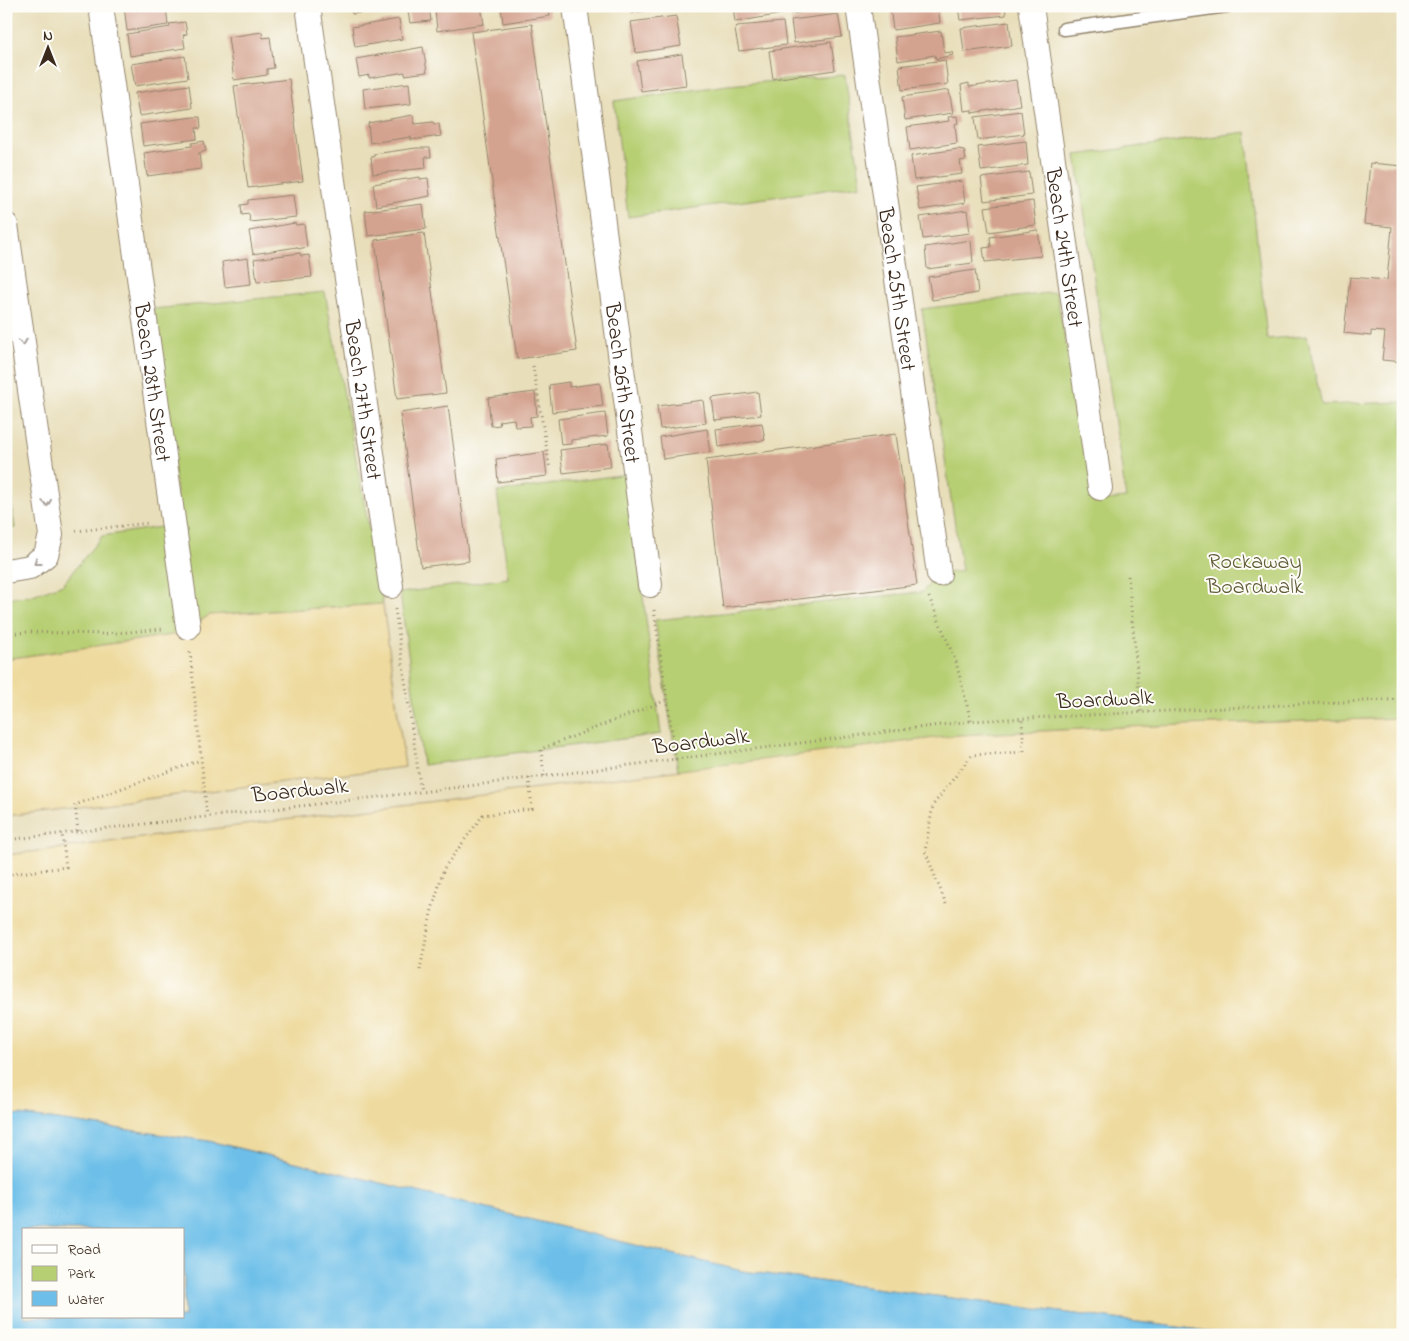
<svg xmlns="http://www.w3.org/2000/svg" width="1409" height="1341" font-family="'Indie Flower',sans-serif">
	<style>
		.green { fill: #b7cf73; stroke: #797c48 }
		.sand { fill: #eeda9e; stroke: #94825e }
		.water { fill: #6dbfe9; stroke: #547484; fill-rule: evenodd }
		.building { fill: #d4a38f }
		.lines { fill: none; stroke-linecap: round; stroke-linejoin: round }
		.service-casing { stroke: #92846c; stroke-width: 15 }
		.minor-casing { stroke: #92846c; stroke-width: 26 }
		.path { stroke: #92846c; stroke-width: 3; stroke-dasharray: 1 4; stroke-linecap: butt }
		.service { stroke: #fff; stroke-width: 12 }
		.minor { stroke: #fff; stroke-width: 24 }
		.oneway { stroke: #a79f9a }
		.labels { text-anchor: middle; stroke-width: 4; stroke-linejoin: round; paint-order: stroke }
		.street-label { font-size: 22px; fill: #3b2a1e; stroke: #fdfcf7 }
		.park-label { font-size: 22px; fill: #605c38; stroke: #fdfcf7 }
	</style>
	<rect width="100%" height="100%" fill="#fdfcf7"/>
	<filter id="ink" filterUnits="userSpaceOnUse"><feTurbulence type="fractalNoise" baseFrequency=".02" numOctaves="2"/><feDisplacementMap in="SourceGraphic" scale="10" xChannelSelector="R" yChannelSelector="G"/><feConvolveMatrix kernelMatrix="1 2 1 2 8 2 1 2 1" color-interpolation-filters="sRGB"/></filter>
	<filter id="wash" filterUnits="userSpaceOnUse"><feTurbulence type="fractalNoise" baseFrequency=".0096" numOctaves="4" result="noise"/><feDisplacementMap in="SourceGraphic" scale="20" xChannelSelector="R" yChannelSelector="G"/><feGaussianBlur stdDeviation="1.12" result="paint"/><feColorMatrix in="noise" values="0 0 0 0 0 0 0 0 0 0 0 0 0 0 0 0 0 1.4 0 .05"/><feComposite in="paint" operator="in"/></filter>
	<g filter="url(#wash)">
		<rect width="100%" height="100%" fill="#e8deba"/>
		<!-- green -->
		<path class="green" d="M845,75l16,110 -233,32 -14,-116 114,-16z
			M1246,132l21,207 40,-3 15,69 81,-3v316l-278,9 -165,8 -282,36 -23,-151 267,-28 17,-18 23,-3 -40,-262 134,-17 40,209 30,-3 -50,-343z
			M325,292l58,312 -173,11 -16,10 -41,-316z
			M6,470l9,58 -9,1z
			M627,474l34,260 -238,31 -23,-172 108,-15 -11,-86z
			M167,526l12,108 -173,25v-61l24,-2 33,-12 39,-48z"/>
		<!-- sand -->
		<path class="sand" d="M383,604l22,163 -399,49v-157l173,-25 31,-19z
			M1403,718v617h-164l-497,-64 -533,-130 -203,-28v-258l953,-120 166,-8z"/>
		<!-- water -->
		<path class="water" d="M6,1113l203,28 533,130 497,64h-1233zM24,1230h160v87h-160z"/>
		<g id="blocks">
			<!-- building -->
			<path class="building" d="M124,6h42l2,19 -41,6z
				M351,6h48v1l-47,7z
				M407,6h22l2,15 -21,2z
				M456,6h25l3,18 -47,7 -2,-22z
				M501,6h47l2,10 -47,7z
				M630,6h37v1l-35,6z
				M733,6h48l1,8 -47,8z
				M790,6h46v1l-45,7z
				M938,6l2,17 -47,7 -3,-23z
				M958,6h47l1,9 -46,5z
				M838,14l4,23 -48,6 -3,-23z
				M676,16l5,30 -45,7 -5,-31z
				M399,19l3,20 -47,8 -3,-20z
				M185,22l2,12 -4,1 2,13 -55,8 -3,-22 43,-7 -1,-3z
				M783,22l3,23 -47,6 -4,-21 2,-4z
				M1009,22l3,24 -48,6 -3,-24z
				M532,24l45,327 -60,8 -46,-327z
				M941,31l3,22 8,-1 1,3 -17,4 -1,-4 -37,6 -3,-24z
				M262,32l1,6 7,-1 4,31 -7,1v6l-33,5 -6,-43z
				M831,42l4,28 -62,9 -4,-28z
				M423,47l4,25 -22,3v-3l-36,6v-3l-10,2 -3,-18z
				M682,54l4,31 -45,6 -4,-30z
				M185,56l3,22 -53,8 -4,-22z
				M945,60l3,24 -46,6 -3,-24z
				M289,79l14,102 -55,7 -14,-102z
				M1016,80l4,25 -48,8v-3l-8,1 -3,-26 8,-2v4z
				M409,83l2,21 -46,5 -2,-20z
				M189,85l3,23 -53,8 -4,-23z
				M949,90l4,23 -48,7 -3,-23z
				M1021,111l3,23 -46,6 -3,-23z
				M413,115l2,9 18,-2 1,2h5l2,12 -30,4v-3l-41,6 -2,-20z
				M957,116l1,7 -3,1 2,19 -47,7 -3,-23 42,-6 -1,-4z
				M194,117h6l1,11h-5l1,11 -54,7 -3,-22z
				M204,141l2,10 -7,2 2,16 -54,7 -3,-23 48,-7v-3z
				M1026,141l2,24 -47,6 -3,-24z
				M416,148h14l1,9h-6l1,11 -53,6 -2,-17h3v-3z
				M958,149l6,1 2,10 -6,1 2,13 -48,6 -3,-24z
				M1370,163l33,3v196l-21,-2 3,-28 -14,-1v5l-27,-3 6,-56 37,3 5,-53 -28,-3z
				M1029,172l3,23 -48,6 -3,-23z
				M420,177v2l8,-1 2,18 -54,10 -3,-22z
				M962,181l3,22 -45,7 -4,-23z
				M293,195l3,22 -46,5 -1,-8 -7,1 -1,-10 7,-1v-4z
				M1033,201l3,24 -47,7 -4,-25z
				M423,204l3,25 -58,7 -3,-25z
				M967,210l3,23 -47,6 -3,-22z
				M295,223l1,2 8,-1 3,23 -9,2 -1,-2 -44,7 -4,-23z
				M1038,230l3,26 -56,6 -2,-14 8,-1 -1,-10z
				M424,233l22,160 -49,6 -22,-159z
				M971,240l2,23 -46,6 -2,-22z
				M300,253l1,3 8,-1 3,22 -55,5 -3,-23z
				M248,258l3,26 -26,3 -3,-25z
				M975,270l3,23 -46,7 -4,-23z
				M569,382v5l31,-4 3,23 -51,6 -3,-27z
				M535,392l2,24 -7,1 1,9 -16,1 -1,-8 -15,2 1,4 -9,1 -3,-28z
				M758,392l3,23 -46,5 -3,-22z
				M703,400l3,23 -46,6 -3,-23z
				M448,406l21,155 -48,6 -21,-154z
				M605,413l3,23 -37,4v4l-10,1 -3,-26z
				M762,423l3,17 -47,7 -2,-18z
				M707,429l4,23 -48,7 -3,-22z
				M896,434l21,151 -194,23 -17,-148z
				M608,444l3,23 -48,6 -3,-23z
				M544,452l3,24 -49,6 -2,-23z"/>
		</g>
	</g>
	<g filter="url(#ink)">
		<use href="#blocks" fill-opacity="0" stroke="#92846c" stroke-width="1"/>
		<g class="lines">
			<defs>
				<path id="service" d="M1064,29l163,-23"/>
				<g id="minor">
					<path id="s1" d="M101,6l87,621"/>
					<path id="s2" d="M308,6l83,580"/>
					<path id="s3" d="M575,6l75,579"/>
					<path id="s4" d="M858,6l81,568"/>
					<path id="s5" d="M1031,6l69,482"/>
					<path d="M6,225l45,310 -5,20 -16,12 -24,4"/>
				</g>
			</defs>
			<!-- service casing -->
			<use href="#service" class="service-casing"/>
			<!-- minor casing -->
			<use href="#minor" class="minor-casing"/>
			<!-- path -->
			<path class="path" d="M533,366l17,103
				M76,531l73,-8
				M1128,576l13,137
				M929,597l27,65 15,59
				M395,609l26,183
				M654,610l22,150
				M6,634l22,-2 76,2 60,-5
				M190,652l17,163
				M544,776l-3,-27 126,-49
				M78,831l-3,-26 126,-45
				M6,840l415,-48 550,-71 432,-22
				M6,883l6,-9 54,-7 -4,-33
				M946,904l-21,-53 8,-46 39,-50 52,-3 -2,-33
				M420,970l11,-57 13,-45 39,-53 49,-6 -3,-31"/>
			<!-- service -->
			<use href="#service" class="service"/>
			<!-- minor -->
			<use href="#minor" class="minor"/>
		</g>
		<!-- one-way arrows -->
		<defs><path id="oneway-chevron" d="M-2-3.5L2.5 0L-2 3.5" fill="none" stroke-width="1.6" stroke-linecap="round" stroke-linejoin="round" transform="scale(1.25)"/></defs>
		<g class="oneway">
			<use href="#oneway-chevron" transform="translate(23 342) rotate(82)"/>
			<use href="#oneway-chevron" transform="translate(47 503) rotate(82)"/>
			<use href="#oneway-chevron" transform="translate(37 562) rotate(142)"/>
		</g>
	</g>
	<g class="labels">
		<!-- street labels -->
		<g class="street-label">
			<text dy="8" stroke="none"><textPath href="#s5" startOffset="244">Beach 24th Street</textPath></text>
			<text dy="8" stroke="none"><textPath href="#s4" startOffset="286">Beach 25th Street</textPath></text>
			<text dy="8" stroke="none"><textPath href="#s1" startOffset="380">Beach 28th Street</textPath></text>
			<text dy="8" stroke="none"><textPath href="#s3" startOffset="380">Beach 26th Street</textPath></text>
			<text dy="8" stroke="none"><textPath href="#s2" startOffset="398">Beach 27th Street</textPath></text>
			<text transform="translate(1105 698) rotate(-3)" y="8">Boardwalk</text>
			<text transform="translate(701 740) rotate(-7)" y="8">Boardwalk</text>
			<text transform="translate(300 789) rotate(-6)" y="8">Boardwalk</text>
		</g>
		<!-- park labels -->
		<g class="park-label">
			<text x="1255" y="568">Rockaway<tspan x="1255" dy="25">Boardwalk</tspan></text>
		</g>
	</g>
	<!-- margin -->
	<rect width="1409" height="1341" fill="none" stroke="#fdfcf7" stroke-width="25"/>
	<!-- legend -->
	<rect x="22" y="1228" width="162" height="90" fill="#fdfcf7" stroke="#afa8a0"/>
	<rect x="32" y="1245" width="25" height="8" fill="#ffffff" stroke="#afa8a0"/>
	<text x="68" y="1254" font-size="15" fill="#3b2a1e">Road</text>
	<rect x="32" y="1266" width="25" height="15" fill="#b7cf73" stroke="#afa8a0"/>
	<text x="68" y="1278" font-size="15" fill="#3b2a1e">Park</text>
	<rect x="32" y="1291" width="25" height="15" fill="#6dbfe9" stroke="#afa8a0"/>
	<text x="68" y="1304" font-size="15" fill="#3b2a1e">Water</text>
	<!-- north arrow -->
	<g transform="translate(48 48)" stroke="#fdfcf7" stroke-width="4" paint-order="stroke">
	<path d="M0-4L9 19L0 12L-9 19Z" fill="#3b2a1e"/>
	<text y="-8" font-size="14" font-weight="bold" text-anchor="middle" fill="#3b2a1e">N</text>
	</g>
</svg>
